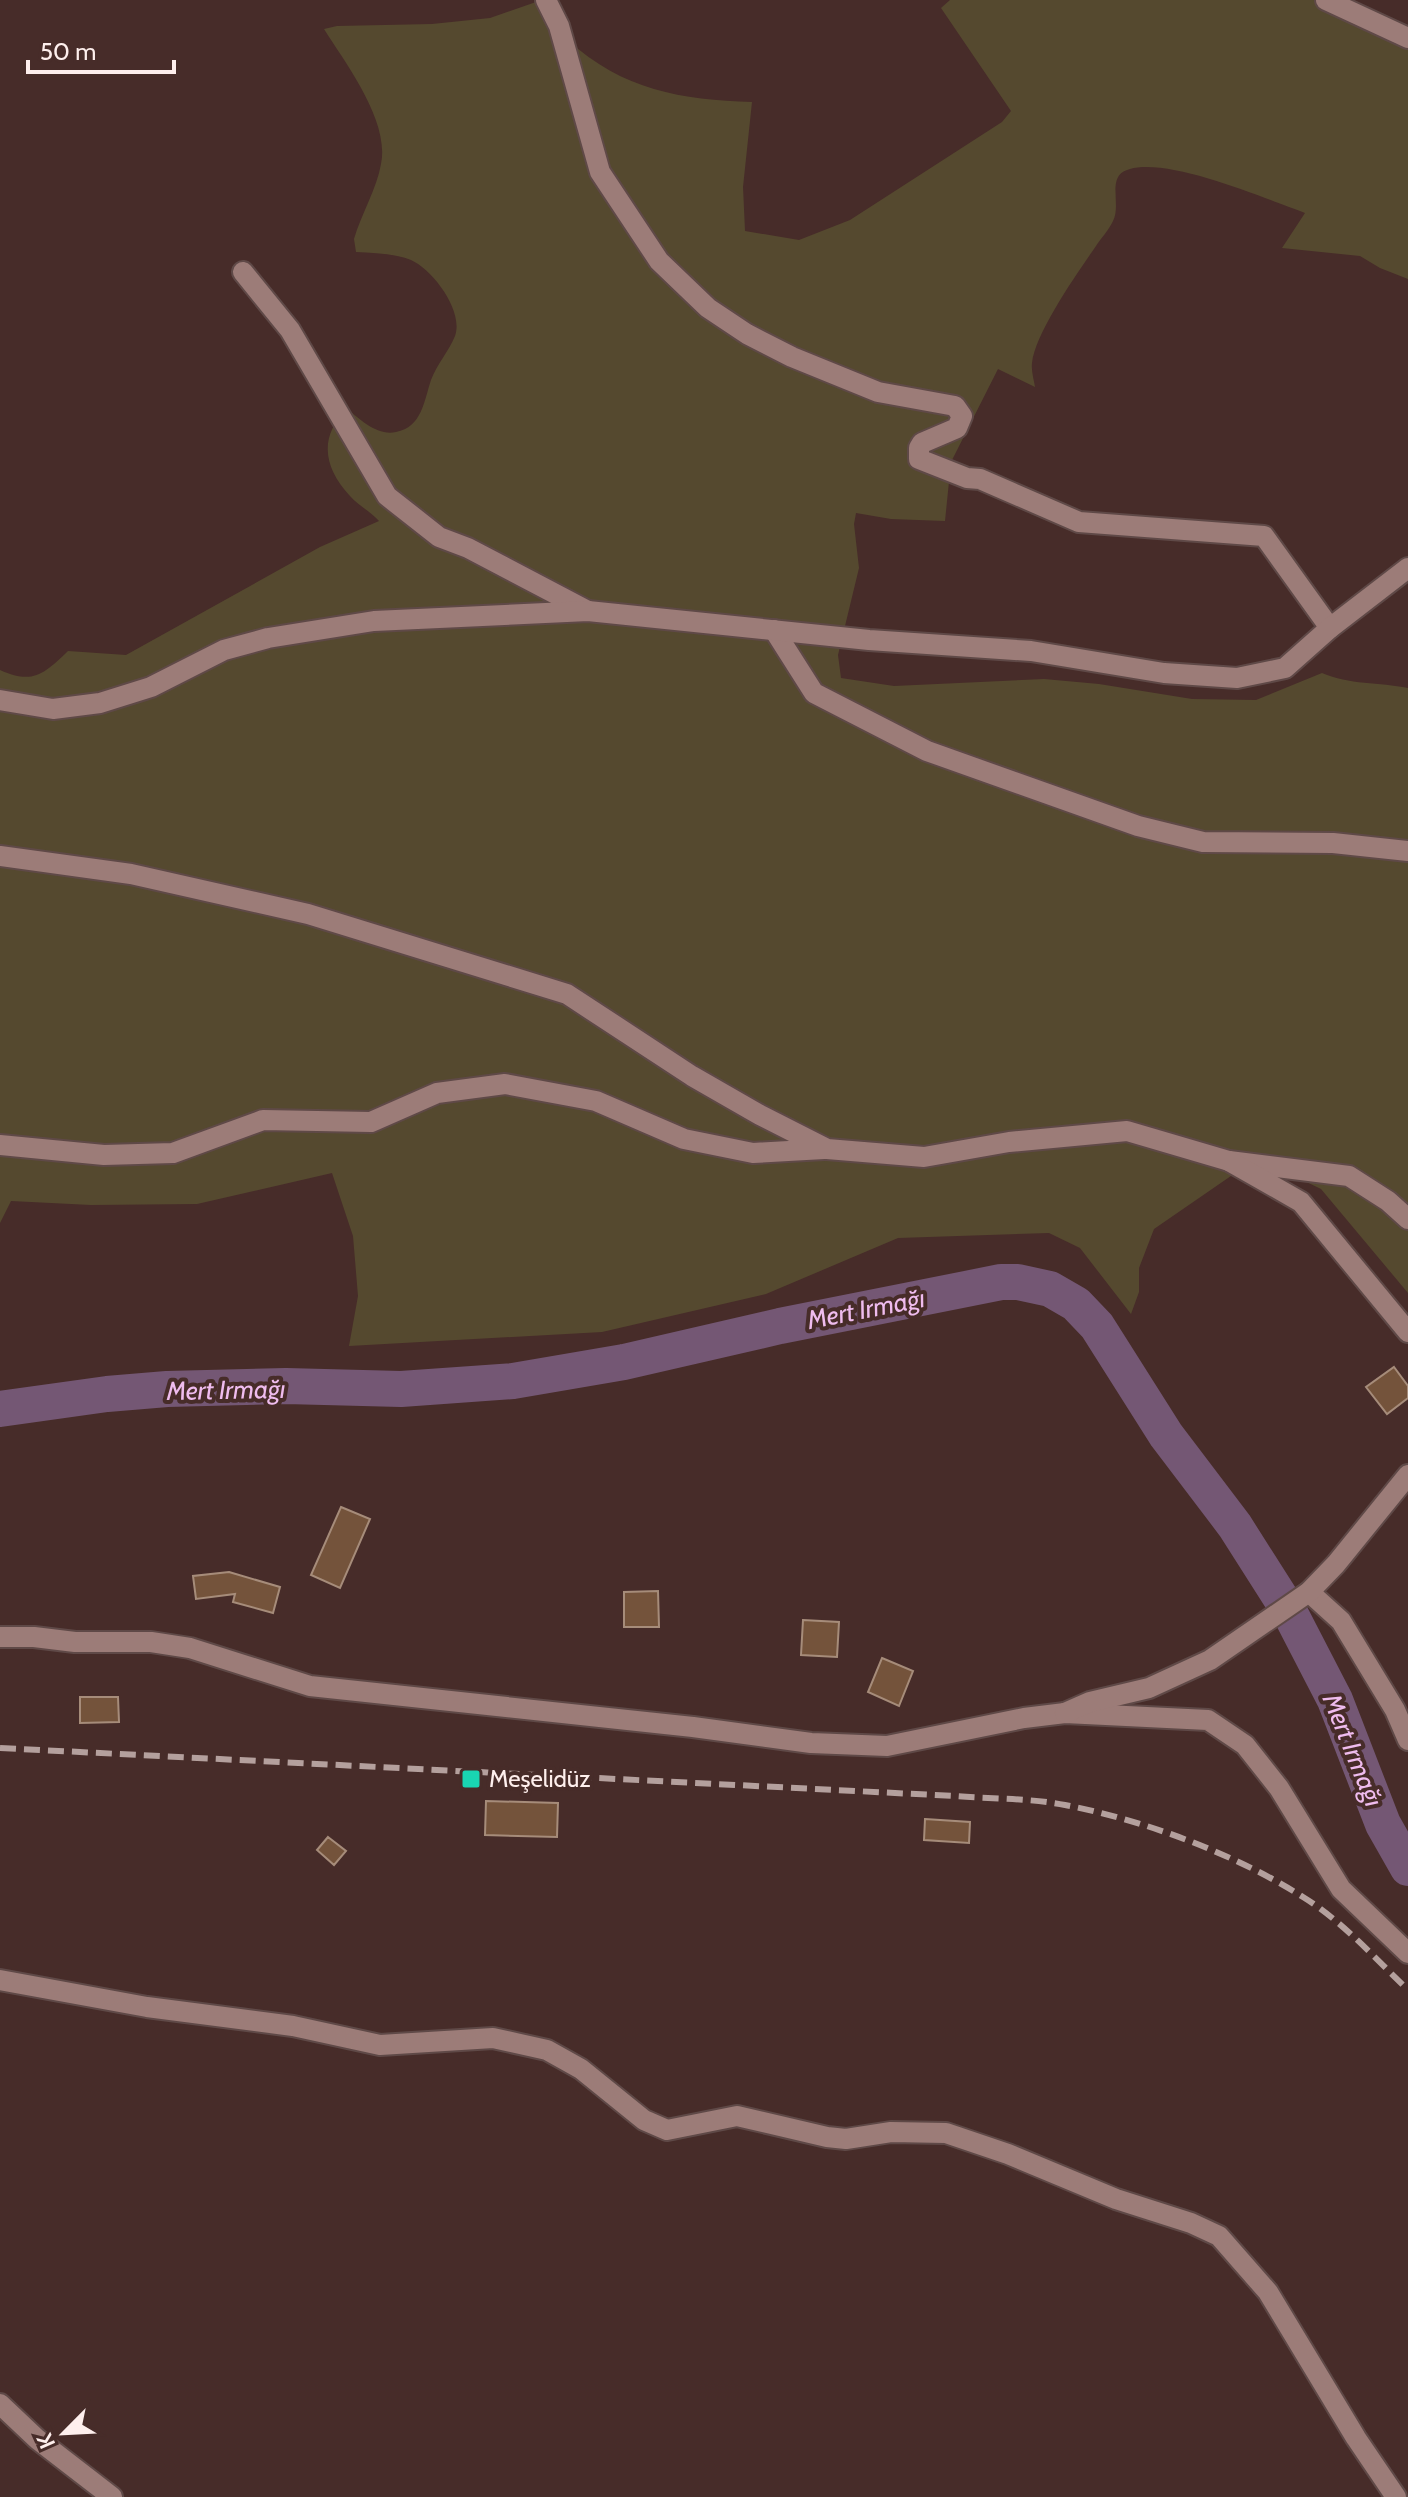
<svg xmlns="http://www.w3.org/2000/svg" width="1408" height="2497" font-family="Cabin,sans-serif">
	<style>
		.green { fill: #55492f }
		.lines { fill: none; stroke-linecap: round; stroke-linejoin: round }
		.river { stroke: #745774; stroke-width: 36 }
		.building { fill: #74533b; stroke: #a68c7a; stroke-width: 2 }
		.street-casing { stroke: #5f4947; stroke-width: 24 }
		.secondary-casing { stroke: #5f4947; stroke-width: 24 }
		.street { stroke: #9c7c78; stroke-width: 20 }
		.secondary { stroke: #9c7c78; stroke-width: 20 }
		.rail { stroke: #b4a09d; stroke-width: 6; stroke-dasharray: 16 8; stroke-linecap: butt }
		.poi-dot { fill: #19d5b2; stroke: #472c29; stroke-width: 3 }
		.labels { text-anchor: middle; stroke-width: 8; stroke-linejoin: round; paint-order: stroke }
		.poi-label { font-size: 24px; fill: #feefed; stroke: #472c29; text-anchor: start }
		.water-label { font-size: 26px; font-style: italic; fill: #efbcee; stroke: #472c29 }
	</style>
	<rect width="100%" height="100%" fill="#472c29"/>
	<!-- green -->
	<path class="green" d="M950,0h369l89,42v237l-28,-11 -20,-12 -78,-8 23,-35c-42,-15 -134,-55 -175,-44 -25,6 -8,35 -17,52 -4,9 -12,17 -17,25 -18,26 -61,87 -64,117 -1,8 2,17 3,24l-37,-18 -47,93 -6,59 -54,-2 -35,-6 -2,11 5,44 -21,87 3,23 53,8 150,-7 55,5 93,15 64,1 66,-27c27,12 57,9 86,15v605l-87,-104 -68,-33 -9,11 -90,62 -15,39v24l-8,22 -51,-66 -31,-15 -151,5 -132,56 -164,38 -253,14 9,-50 -5,-60 -21,-63 -135,31 -106,1 -80,-4 -11,22v-553c33,15 44,4 68,-19l58,4 194,-108 59,-26c-8,-9 -20,-15 -29,-25 -26,-28 -32,-59 -3,-87 14,11 30,27 49,23 26,-5 28,-31 35,-52 6,-16 18,-29 24,-44 9,-25 -22,-66 -44,-76 -18,-7 -37,-7 -55,-8l-2,-13c7,-24 23,-51 27,-75 9,-43 -35,-100 -57,-135l13,-3 95,-2 58,-6 46,-16c11,12 20,27 32,38 54,50 114,60 184,62l-9,85 2,44 54,9 51,-20 152,-98 9,-11 -70,-103z"/>
	<g class="lines">
		<!-- river -->
		<path class="river" d="M0,1409l107,-15 60,-5 119,-3 115,3 112,-8 111,-19 156,-36 221,-44h17l32,7 26,15 21,22 69,109 69,91 54,85 46,89 48,124 25,44"/>
	</g>
	<!-- building -->
	<path class="building" d="M1394,1367l14,19v12l-21,16 -21,-27z
		M341,1507l29,12 -30,69 -29,-13z
		M229,1572l51,15 -7,26 -40,-11 2,-8 -39,5 -3,-23z
		M658,1591l1,36h-35v-35z
		M803,1620l36,2 -2,35 -36,-2z
		M882,1658l31,13 -14,35 -31,-14z
		M80,1697h38l1,25 -39,1z
		M486,1801l72,2 -1,34 -72,-2z
		M925,1819l45,3 -1,21 -45,-3z
		M328,1837l18,14 -12,14 -17,-15z"/>
	<g class="lines">
		<defs>
			<path id="street" d="M546,0l13,26 41,146 59,89 49,47 39,26 45,23 86,35 77,14 7,10 -5,12 -35,15 -3,5v11l48,19 13,1 99,43 185,14 66,92
				M1326,0l82,38
				M243,272l47,58 97,166 52,41 29,11 120,63
				M774,630l40,63 113,58 211,75 65,16 130,1 75,8
				M1229,1161l120,15 39,25 20,18
				M1309,1592l32,29 54,89 13,30
				M0,1637h34l41,5h76l39,6 120,38 383,41 118,16 76,3 137,-28 41,-5 143,7 37,25 34,43 62,101 67,64
				M0,1980l147,27 146,19 87,19 113,-7 54,12 34,19 63,51 23,10 70,-14 90,21 19,2 45,-7 55,1 62,21 108,45 75,24 28,13 49,56 88,146 40,59
				M0,2404l37,35 75,58"/>
			<path id="secondary" d="M0,700l53,9 47,-6 51,-16 73,-37 44,-12 106,-17 214,-10 281,29 162,11 133,22 73,5 48,-10 45,-40 78,-60
				M0,856l131,18 177,40 259,80 125,82 68,39 67,34 97,8 85,-15 118,-11 102,30 72,41 107,130
				M0,1145l104,10 69,-2 90,-33 108,2 66,-29 68,-9 91,17 88,38 69,14 71,-4
				M1065,1713l25,-11 59,-14 61,-28 99,-68 27,-28 72,-89"/>
		</defs>
		<!-- street casing -->
		<use href="#street" class="street-casing"/>
		<!-- secondary casing -->
		<use href="#secondary" class="secondary-casing"/>
		<!-- street -->
		<use href="#street" class="street"/>
		<!-- secondary -->
		<use href="#secondary" class="secondary"/>
		<!-- rail -->
		<path class="rail" d="M0,1748l955,48c36,3 75,2 110,9 79,15 170,49 238,92 39,24 72,61 105,93"/>
	</g>
	<!-- markers -->
	<rect class="poi-dot" x="461" y="1769" width="20" height="20" rx="4"/>
	<g class="labels">
		<!-- poi labels -->
		<g class="poi-label">
			<text x="489" y="1787">Meşelidüz</text>
		</g>
		<!-- water labels -->
		<g class="water-label">
			<text transform="translate(866 1309) rotate(-11)" y="9">Mert Irmağı</text>
			<text transform="translate(226 1390) rotate(-1)" y="9">Mert Irmağı</text>
			<text transform="translate(1353 1750) rotate(68)" y="9">Mert Irmağı</text>
		</g>
	</g>
	<!-- north arrow -->
	<g transform="translate(64 2433) rotate(246)" stroke="#472c29" stroke-width="6" paint-order="stroke">
	<path d="M0-6L14 30L0 20L-14 30Z" fill="#feefed"/>
	<text y="-12" font-size="22" font-weight="bold" text-anchor="middle" fill="#feefed">K</text>
	</g>
	<!-- scale -->
	<path d="M28 60v12h146v-12" fill="none" stroke="#feefed" stroke-width="4"/>
	<text x="40" y="60" font-size="24" fill="#feefed" stroke="#472c29" stroke-width="6" paint-order="stroke">50 m</text>
</svg>
